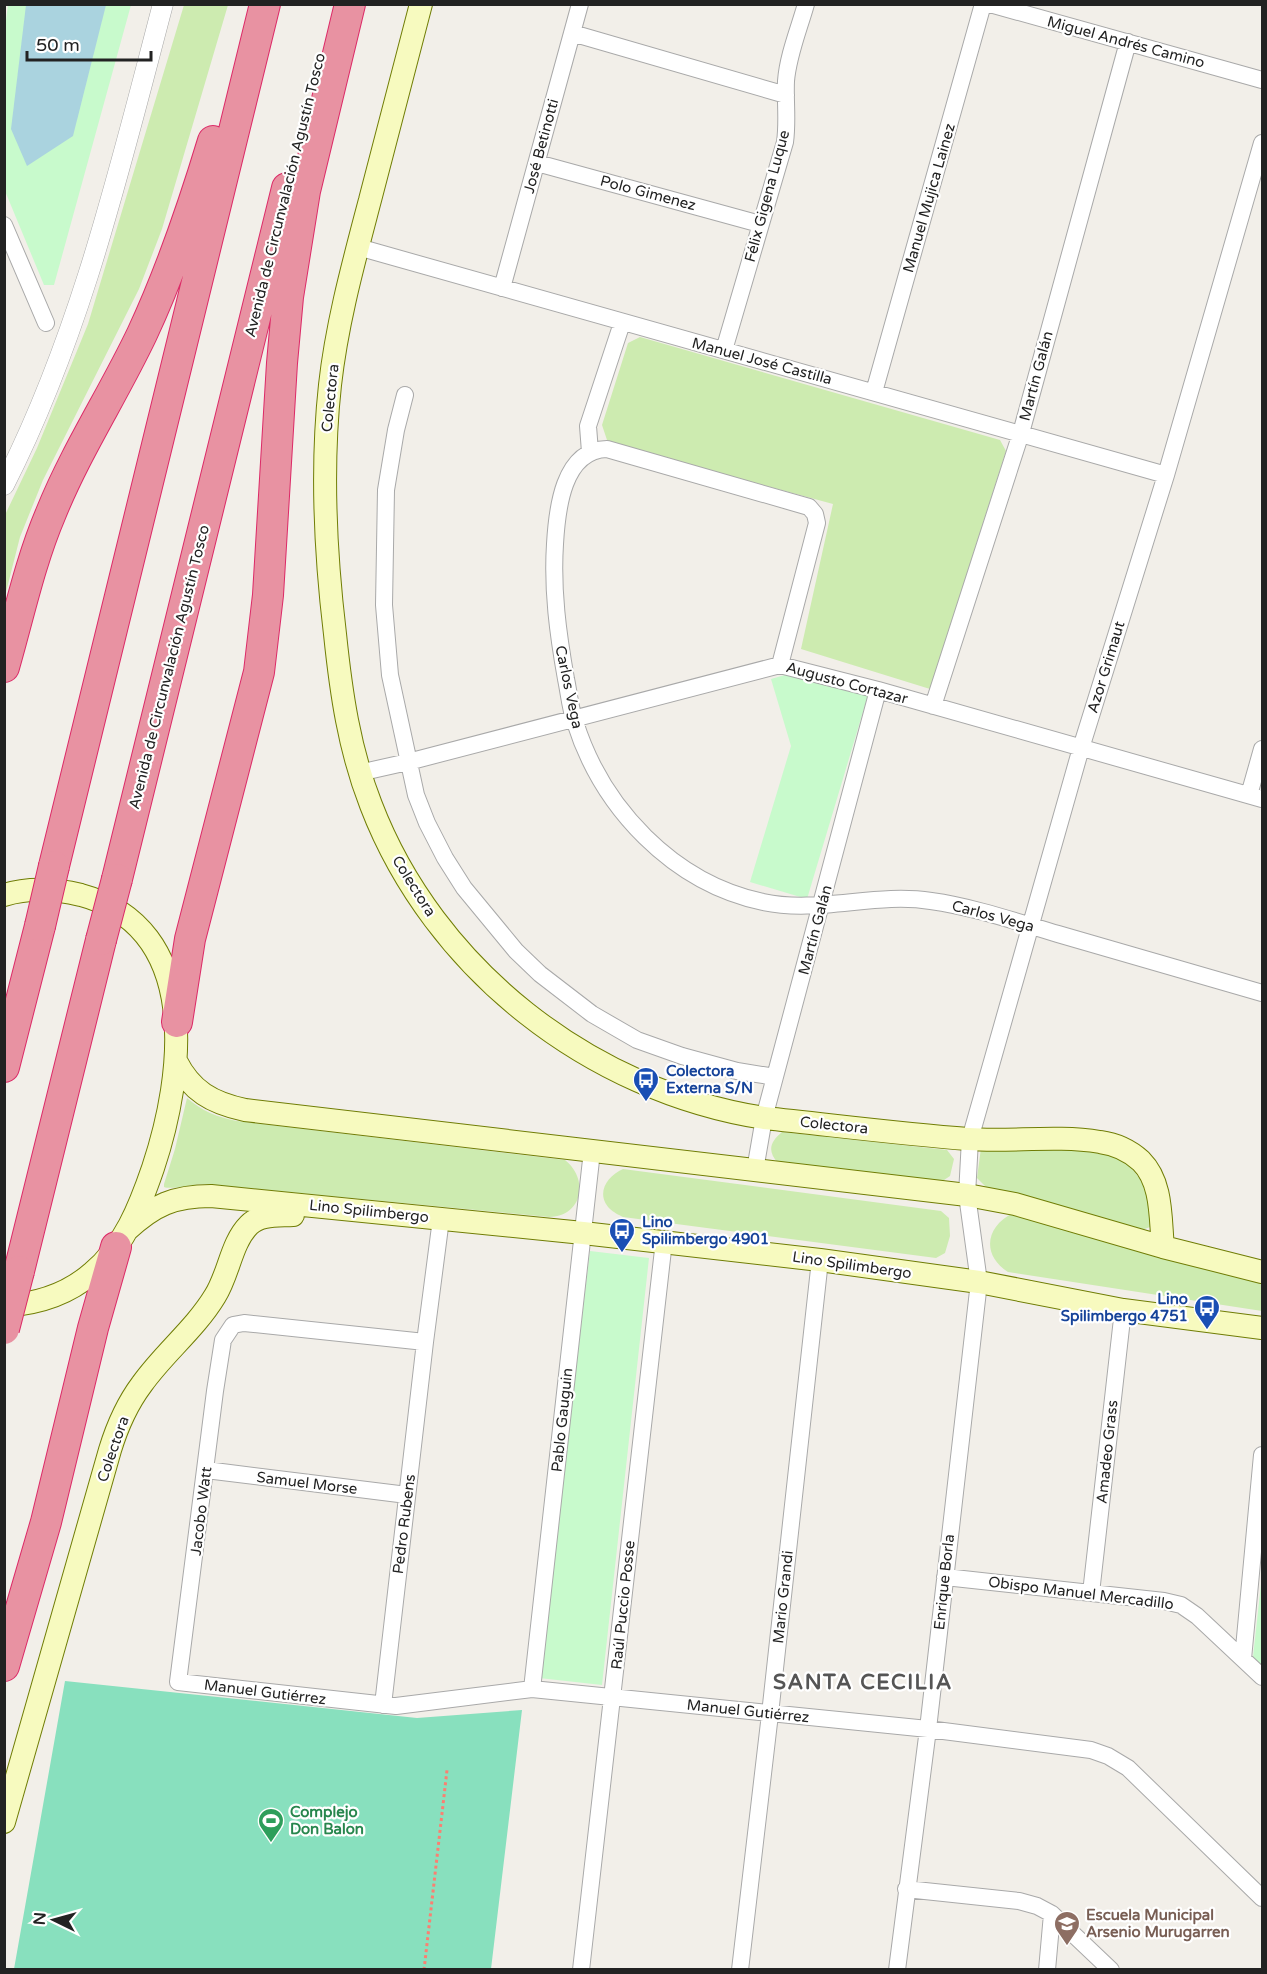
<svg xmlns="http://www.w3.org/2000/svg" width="1267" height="1974" font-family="'Varela Round',sans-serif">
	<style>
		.grass { fill: #cdebb0 }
		.park { fill: #c8facc }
		.pitch { fill: #88e0be }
		.water { fill: #aad3df }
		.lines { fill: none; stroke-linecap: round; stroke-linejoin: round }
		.minor-casing { stroke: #a9a9a9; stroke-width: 18 }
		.tertiary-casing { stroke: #a9a9a9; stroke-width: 21 }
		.secondary-casing { stroke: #707d05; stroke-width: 24 }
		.motorway-casing { stroke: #dc2a67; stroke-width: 32 }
		.path { stroke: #fa8072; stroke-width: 3; stroke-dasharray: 3 3; stroke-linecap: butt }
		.minor { stroke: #fff; stroke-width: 16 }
		.tertiary { stroke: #fff; stroke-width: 20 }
		.secondary { stroke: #f7fabf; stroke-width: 22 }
		.motorway { stroke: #e892a2; stroke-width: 30 }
		.motorway-bridge-casing { stroke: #dc2a67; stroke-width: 32; stroke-linecap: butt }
		.motorway-bridge { stroke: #e892a2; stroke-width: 30 }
		.labels { text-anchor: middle; stroke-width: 4.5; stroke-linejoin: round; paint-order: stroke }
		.street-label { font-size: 15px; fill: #222; stroke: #fff }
		.transit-label { font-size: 15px; font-weight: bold; fill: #164399; stroke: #fff; text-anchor: start }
		.leisure-label { font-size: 15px; font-weight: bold; fill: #27864d; stroke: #fff; text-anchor: start }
		.education-label { font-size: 15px; font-weight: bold; fill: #785e54; stroke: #fff; text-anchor: start }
		.district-label { font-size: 21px; font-weight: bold; letter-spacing: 1.5px; fill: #555; stroke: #fff }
	</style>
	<rect width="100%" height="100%" fill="#f2efe9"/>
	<!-- grass -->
	<path class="grass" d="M184,5h44l-66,224 -23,60 -96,191 -23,57 -15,59v-81l32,-67 51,-124z
		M640,337l360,103 6,11 -76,238 -129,-40 32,-145 -225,-61 -6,-18 26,-82z
		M187,1098c15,13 30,19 50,23l328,39c24,19 18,56 -16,57l-344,-33c-12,0 -32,6 -41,3v-3l11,-35z
		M782,1132l165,18 7,9 -4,17 -9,6 -163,-19c-11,-12 -8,-21 4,-31z
		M981,1148l119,2 26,11 17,22 10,34 -3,10 -8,3 -155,-42 -10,-10z
		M623,1169l318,42 8,7 1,18 -5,17 -9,5 -313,-41c-4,-2 -10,-5 -13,-8 -15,-15 -3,-33 13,-40z
		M1013,1213l244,68 5,4v26l-254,-39c-27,-17 -22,-46 5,-59z"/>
	<!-- park -->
	<path class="park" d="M8,5h123l-77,280h-10l-39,-94 -1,-156z
		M792,673l76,22 -61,204 -57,-17 41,-136 -20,-67z
		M590,1251l59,7 -47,427 -63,-7z
		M1261,1584h1v82l-9,-9z"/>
	<!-- pitch -->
	<path class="pitch" d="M65,1681l352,37 105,-8 -31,259h-477z"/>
	<!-- water -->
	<path class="water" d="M26,5h80l-33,131 -46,30 -16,-37z"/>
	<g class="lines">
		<defs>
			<path id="minor" d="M990,4l272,76
				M572,33l214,62
				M537,163l223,61
				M4,225l42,98
				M358,247l808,228
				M502,288l78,-284
				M724,350l61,-208c3,-21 0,-41 1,-61 2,-26 13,-52 20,-77
				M874,392l109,-388
				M405,395l-9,35 -10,60 -2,115 6,70 26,120 11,28 18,35 19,30 52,63 24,23 52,40 45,26 45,16 55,15 38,6
				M590,452l-2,-26 34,-103
				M780,665l37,-142 -2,-9 -6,-7 -202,-58c-44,1 -50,60 -52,95 -3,46 3,90 11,135 3,14 4,29 9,43 27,86 98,161 188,180 56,12 112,-10 168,-1 43,6 86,21 127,33 68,19 136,39 204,59
				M933,706l88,-273 107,-391
				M359,773l49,-11 372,-97 98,25 384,109
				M1249,795l13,-46
				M755,1170l9,-52 114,-428
				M425,1342l-181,-19 -11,2 -10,15 -8,51 -37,291 218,24 136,-17 396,40 163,21 17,6 20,12 134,130
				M206,1470l201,25
				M945,1577l219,24 17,4 16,11 65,61
				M1091,1593l32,-283
				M1243,1659l19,-204
				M532,1689l60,-538
				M383,1705l42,-363 16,-123
				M906,1889l113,12 18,5 15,8 59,56
				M581,1970l83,-729
				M740,1970l30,-256 50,-454
				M897,1970l31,-241 51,-447 -12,-87 3,-56 111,-391 85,-273 96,-332
				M1047,1970l5,-56"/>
			<path id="tertiary" d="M4,485c77,-151 116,-318 159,-481"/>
			<path id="secondary" d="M421,4c-17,66 -34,131 -51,196 -16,61 -33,122 -40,185 -9,82 -5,166 5,249 6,58 14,115 36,171 63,164 219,286 393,313 68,7 136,16 204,21 44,3 88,-4 132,3 15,2 30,9 41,19 22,22 19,58 22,86
				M4,895c26,-8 52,-6 77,0 122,33 103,180 72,273 -13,38 -29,79 -61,105 -25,22 -55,31 -88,33
				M176,1061c15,30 36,42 69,49l722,85 48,9 148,43 99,25
				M127,1230c27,-25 47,-34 84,-34l372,37 237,27 159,22 144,28 139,18
				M4,1822l106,-372c7,-23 17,-46 32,-66 22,-31 53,-55 73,-88 14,-22 16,-53 34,-71 11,-11 29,-9 44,-10"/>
			<path id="motorway" d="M4,667c15,-52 26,-105 47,-154 25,-62 62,-118 91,-179 29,-62 51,-127 71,-193
				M54,866l211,-862
				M117,879l170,-691
				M177,1022l13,-83 69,-267 9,-77 14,-232 6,-66 17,-106 45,-187
				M4,1067l36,-141
				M19,1271l82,-331
				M4,1666l42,-144 47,-194 23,-81"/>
		</defs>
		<!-- minor casing -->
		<use href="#minor" class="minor-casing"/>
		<!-- tertiary casing -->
		<use href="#tertiary" class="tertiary-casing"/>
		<!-- secondary casing -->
		<use href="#secondary" class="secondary-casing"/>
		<!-- motorway casing -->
		<use href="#motorway" class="motorway-casing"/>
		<!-- path -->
		<path class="path" d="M424,1970l23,-200"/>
		<!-- minor -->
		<use href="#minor" class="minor"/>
		<!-- tertiary -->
		<use href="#tertiary" class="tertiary"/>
		<!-- secondary -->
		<use href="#secondary" class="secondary"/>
		<!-- motorway -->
		<use href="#motorway" class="motorway"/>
		<defs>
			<path id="motorway-bridge" d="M40,926l14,-60
				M101,940l16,-61
				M4,1329l15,-58"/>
		</defs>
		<!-- motorway-bridge casing -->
		<use href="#motorway-bridge" class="motorway-bridge-casing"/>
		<!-- motorway-bridge -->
		<use href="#motorway-bridge" class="motorway-bridge"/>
	</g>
	<!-- icons -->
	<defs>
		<symbol id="bus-pin" viewBox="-11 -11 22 30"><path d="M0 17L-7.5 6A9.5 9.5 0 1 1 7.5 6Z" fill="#1a4fb4" stroke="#fff"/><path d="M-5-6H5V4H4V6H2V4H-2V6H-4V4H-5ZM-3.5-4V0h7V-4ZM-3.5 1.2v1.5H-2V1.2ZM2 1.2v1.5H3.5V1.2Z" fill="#fff"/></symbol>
		<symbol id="stadium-pin" viewBox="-11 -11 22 30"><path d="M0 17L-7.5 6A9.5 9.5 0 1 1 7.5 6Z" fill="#2e9e5b" stroke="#fff"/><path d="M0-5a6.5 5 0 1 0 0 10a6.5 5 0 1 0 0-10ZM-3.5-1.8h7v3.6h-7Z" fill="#fff"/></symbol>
		<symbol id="school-pin" viewBox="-11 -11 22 30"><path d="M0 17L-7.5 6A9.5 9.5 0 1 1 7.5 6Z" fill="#8d6e63" stroke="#fff"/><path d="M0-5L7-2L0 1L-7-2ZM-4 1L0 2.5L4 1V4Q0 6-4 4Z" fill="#fff"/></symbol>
	</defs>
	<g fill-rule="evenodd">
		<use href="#bus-pin" x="631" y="1065" width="30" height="40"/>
		<use href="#bus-pin" x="607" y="1216" width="30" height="40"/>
		<use href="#bus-pin" x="1192" y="1293" width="30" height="40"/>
		<use href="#stadium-pin" x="256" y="1806" width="30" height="40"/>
		<use href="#school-pin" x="1052" y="1909" width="30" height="40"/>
	</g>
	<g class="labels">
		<!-- street labels -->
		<g class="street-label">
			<text transform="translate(1126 42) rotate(15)" y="5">Miguel Andrés Camino</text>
			<text transform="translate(541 146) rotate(-75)" y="5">José Betinotti</text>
			<text transform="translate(648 193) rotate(15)" y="5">Polo Gimenez</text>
			<text transform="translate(285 195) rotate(-76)" y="5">Avenida de Circunvalación Agustín Tosco</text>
			<text transform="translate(767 196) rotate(-75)" y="5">Félix Gigena Luque</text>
			<text transform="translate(929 198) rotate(-74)" y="5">Manuel Mujica Lainez</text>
			<text transform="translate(762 361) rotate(15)" y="5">Manuel José Castilla</text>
			<text transform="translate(1036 376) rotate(-75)" y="5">Martín Galán</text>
			<text transform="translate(330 398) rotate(-84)" y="5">Colectora</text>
			<text transform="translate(169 667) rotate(-76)" y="5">Avenida de Circunvalación Agustín Tosco</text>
			<text transform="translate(1106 667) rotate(-73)" y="5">Azor Grimaut</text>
			<text transform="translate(847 683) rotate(15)" y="5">Augusto Cortazar</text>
			<text transform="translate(569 687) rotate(78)" y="5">Carlos Vega</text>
			<text transform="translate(414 886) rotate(58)" y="5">Colectora</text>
			<text transform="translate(993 916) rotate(15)" y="5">Carlos Vega</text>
			<text transform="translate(815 930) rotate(-75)" y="5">Martín Galán</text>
			<text transform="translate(834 1125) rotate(6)" y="5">Colectora</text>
			<text transform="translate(369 1211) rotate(6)" y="5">Lino Spilimbergo</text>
			<text transform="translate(852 1265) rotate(8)" y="5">Lino Spilimbergo</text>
			<text transform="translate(562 1420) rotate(-84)" y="5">Pablo Gauguin</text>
			<text transform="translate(113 1449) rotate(-71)" y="5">Colectora</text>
			<text transform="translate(1107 1452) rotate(-84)" y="5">Amadeo Grass</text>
			<text transform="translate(307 1483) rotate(7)" y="5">Samuel Morse</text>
			<text transform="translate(201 1511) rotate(-83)" y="5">Jacobo Watt</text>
			<text transform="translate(404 1524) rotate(-83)" y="5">Pedro Rubens</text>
			<text transform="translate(944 1582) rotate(-84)" y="5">Enrique Borla</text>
			<text transform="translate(1081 1593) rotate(7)" y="5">Obispo Manuel Mercadillo</text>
			<text transform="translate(783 1597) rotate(-84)" y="5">Mario Grandi</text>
			<text transform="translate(623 1605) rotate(-84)" y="5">Raúl Puccio Posse</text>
			<text transform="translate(265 1692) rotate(7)" y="5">Manuel Gutiérrez</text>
			<text transform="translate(748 1711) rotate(6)" y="5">Manuel Gutiérrez</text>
		</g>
		<!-- transit labels -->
		<g class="transit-label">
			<text x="666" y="1076">Colectora<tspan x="666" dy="17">Externa S/N</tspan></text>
			<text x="642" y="1227">Lino<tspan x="642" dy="17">Spilimbergo 4901</tspan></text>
			<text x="1188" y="1304" text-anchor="end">Lino<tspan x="1188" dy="17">Spilimbergo 4751</tspan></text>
		</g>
		<!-- leisure labels -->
		<g class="leisure-label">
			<text x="290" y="1817">Complejo<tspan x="290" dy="17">Don Balon</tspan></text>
		</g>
		<!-- education labels -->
		<g class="education-label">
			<text x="1086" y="1920">Escuela Municipal<tspan x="1086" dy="17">Arsenio Murugarren</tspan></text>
		</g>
		<!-- district labels -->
		<g class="district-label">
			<text x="863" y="1689">SANTA CECILIA</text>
		</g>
	</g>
	<!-- border -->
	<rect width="1267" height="1974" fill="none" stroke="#222222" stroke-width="12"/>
	<!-- north arrow -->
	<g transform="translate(54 1920) rotate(275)" stroke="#ffffff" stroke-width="4.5" paint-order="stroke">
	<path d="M0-4.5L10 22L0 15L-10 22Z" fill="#222222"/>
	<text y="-9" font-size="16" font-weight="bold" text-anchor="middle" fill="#222222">N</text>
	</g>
	<!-- scale -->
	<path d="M27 51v9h124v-9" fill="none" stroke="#222222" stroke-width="3"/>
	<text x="36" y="51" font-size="18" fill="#222222" stroke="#ffffff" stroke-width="4.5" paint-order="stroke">50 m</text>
</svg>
